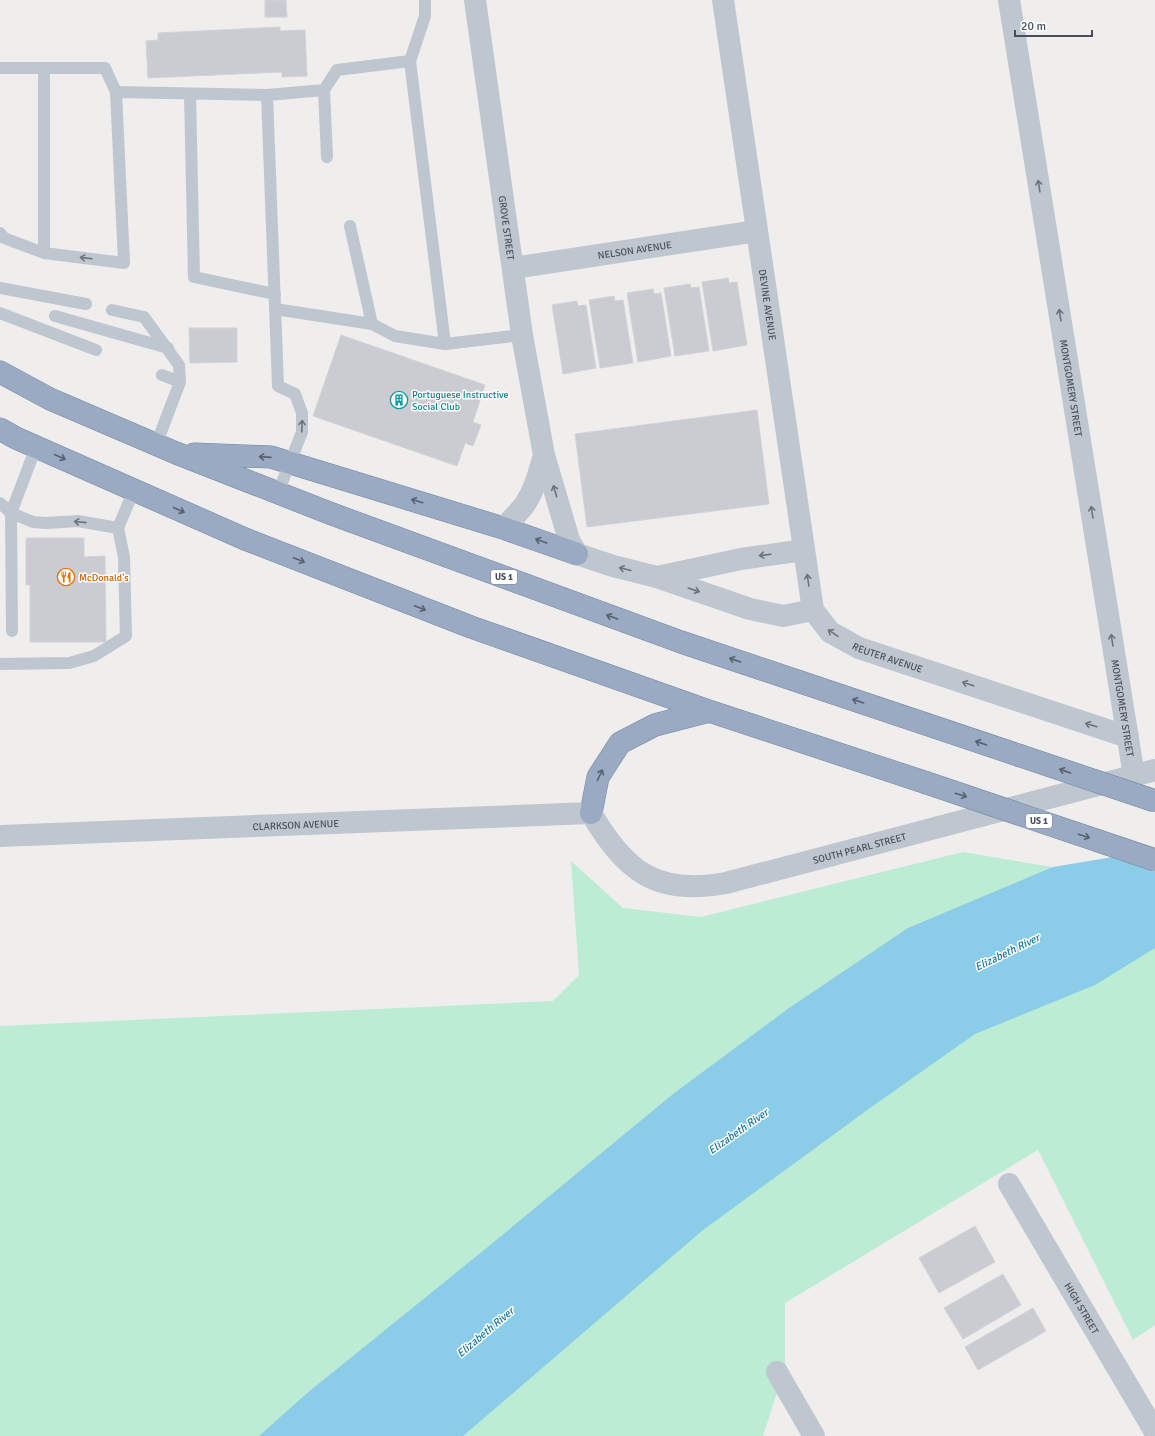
<svg xmlns="http://www.w3.org/2000/svg" width="1155" height="1436" font-family="Signika,sans-serif">
	<style>
		.green { fill: #bdecd4 }
		.water { fill: #8bcce8 }
		.building { fill: #caccd2; stroke: #d1d3d9 }
		.lines { fill: none; stroke-linecap: round; stroke-linejoin: round }
		.trunk-casing { stroke: #7286a6; stroke-width: 23 }
		.service { stroke: #bec6cf; stroke-width: 12 }
		.minor { stroke: #bec6cf; stroke-width: 22 }
		.tertiary { stroke: #bec6cf; stroke-width: 22 }
		.trunk { stroke: #9aaac3; stroke-width: 22 }
		.trunk-bridge-casing { stroke: #7286a6; stroke-width: 23; stroke-linecap: butt }
		.trunk-bridge { stroke: #9aaac3; stroke-width: 22 }
		.oneway { stroke: #6a737d }
		.oneway2 { stroke: #57616f }
		.labels { text-anchor: middle; stroke-width: 3; stroke-linejoin: round; paint-order: stroke }
		.shield { fill: #fff; stroke: #7e848c; stroke-width: 1 }
		.shield-label { font-size: 9px; font-weight: bold; fill: #464f5a }
		.street-label { font-size: 10px; fill: #464f5a; stroke: #fff }
		.culture-label { font-size: 10px; fill: #0d838f; stroke: #fff; text-anchor: start }
		.food-label { font-size: 10px; fill: #c56008; stroke: #fff; text-anchor: start }
		.water-label { font-size: 11px; font-style: italic; fill: #1275a1; stroke: #fff }
	</style>
	<rect width="100%" height="100%" fill="#f0eded"/>
	<!-- green -->
	<path class="green" d="M963,852l89,15 103,39v419l-22,15 -95,-190 -253,153v65l-22,68h-763v-410l553,-25 26,-26 -8,-114 52,47 78,9z"/>
	<!-- water -->
	<path class="water" d="M1155,850v98l-60,37 -120,49 -105,74 -167,122 -240,206h-204l47,-42 183,-148 184,-152 116,-86 119,-80 145,-61z"/>
	<!-- building -->
	<path class="building" d="M265,0h21l1,17h-22z
		M280,27v4l25,-1 2,46 -25,1v-5l-134,6 -2,-37 12,-1v-7z
		M728,278l1,5 8,-1 10,63 -34,6 -11,-69z
		M690,284l1,4 8,-1 10,64 -34,5 -11,-68z
		M653,289l1,5 7,-1 10,63 -33,6 -11,-69z
		M614,296l1,5 8,-1 10,63 -33,5 -11,-68z
		M577,301l1,5 8,-1 10,63 -33,6 -11,-69z
		M189,328h48v34l-47,1z
		M341,335l144,50 -12,37 8,3 -8,21 -8,-3 -8,23 -144,-50z
		M757,410l12,94 -182,23 -12,-93z
		M26,538h58v19l21,-1 1,86h-76v-57h-4z
		M975,1226l20,36 -56,31 -20,-35z
		M1003,1274l18,31 -58,34 -19,-31z
		M1033,1308l13,23 -68,39 -13,-23z"/>
	<g class="lines">
		<defs>
			<path id="trunk" d="M0,372l50,27 126,54 156,61 349,128 337,113
				M0,429l16,9 229,101 226,88 238,84 215,71
				M194,454l77,3 232,71 74,26
				M591,813l7,-36 22,-34 35,-18 54,-14"/>
		</defs>
		<!-- trunk casing -->
		<use href="#trunk" class="trunk-casing"/>
		<!-- service -->
		<path class="service" d="M410,61l35,283
			M0,68h105l11,24 151,3
			M44,68v185
			M324,90l3,67
			M190,94l4,183 81,17
			M350,226l22,98
			M0,233l4,5 40,15 80,10 -8,-171
			M0,288l86,16
			M275,309l97,15 23,12 50,8 77,-9
			M112,310l32,7 35,48 1,17 -24,63
			M0,313l96,37
			M55,316l113,32
			M162,375l18,7
			M278,493l24,-61v-19l-7,-19 -17,-8 -11,-291 57,-5 13,-20 73,-9 15,-45v-16
			M0,503l11,10 22,9 13,1 32,-2 40,7
			M12,631l-1,-118 25,-66
			M0,664l69,-1 25,-7 32,-20 -2,-79 -6,-29 16,-38"/>
		<!-- minor -->
		<g class="minor">
			<path id="s1" d="M475,0l47,335 22,120 25,85 8,14 36,12 44,11 84,-18 63,-9"/>
			<path id="s2" d="M723,0l90,610"/>
			<path id="s3" d="M1009,0l125,776"/>
			<path id="s4" d="M513,268l244,-37"/>
			<path d="M503,528c7,-7 14,-14 20,-21 11,-15 16,-34 21,-52"/>
			<path d="M657,577l93,32 33,7 30,-6"/>
			<path id="s5" d="M813,610l17,22 29,16 269,89"/>
			<path id="s6" d="M0,836l591,-23"/>
			<path id="s7" d="M1009,1184l146,248"/>
			<path d="M777,1372l37,64"/>
		</g>
		<!-- tertiary -->
		<path class="tertiary" id="s8" d="M591,813c34,58 65,83 135,70l429,-113"/>
		<!-- trunk -->
		<use href="#trunk" class="trunk"/>
		<defs>
			<path id="trunk-bridge" d="M1018,755l137,46
				M924,782l231,78"/>
		</defs>
		<!-- trunk-bridge casing -->
		<use href="#trunk-bridge" class="trunk-bridge-casing"/>
		<!-- trunk-bridge -->
		<use href="#trunk-bridge" class="trunk-bridge"/>
	</g>
	<!-- one-way arrows -->
	<defs><path id="oneway-shaft" d="M-6 0H5M1.5-3L5.5 0L1.5 3" fill="none" stroke-width="1.6" stroke-linecap="round" stroke-linejoin="round"/></defs>
	<g class="oneway">
		<use href="#oneway-shaft" transform="translate(1039 186) rotate(-99)"/>
		<use href="#oneway-shaft" transform="translate(86 258) rotate(-173)"/>
		<use href="#oneway-shaft" transform="translate(1060 315) rotate(-99)"/>
		<use href="#oneway-shaft" transform="translate(302 426) rotate(-87)"/>
		<use href="#oneway-shaft" transform="translate(555 491) rotate(-106)"/>
		<use href="#oneway-shaft" transform="translate(1092 512) rotate(-99)"/>
		<use href="#oneway-shaft" transform="translate(80 522) rotate(-174)"/>
		<use href="#oneway-shaft" transform="translate(765 555) rotate(173)"/>
		<use href="#oneway-shaft" transform="translate(625 569) rotate(-166)"/>
		<use href="#oneway-shaft" transform="translate(808 580) rotate(-98)"/>
		<use href="#oneway-shaft" transform="translate(694 590) rotate(19)"/>
		<use href="#oneway-shaft" transform="translate(833 633) rotate(-146)"/>
		<use href="#oneway-shaft" transform="translate(1112 640) rotate(-99)"/>
		<use href="#oneway-shaft" transform="translate(968 684) rotate(-162)"/>
		<use href="#oneway-shaft" transform="translate(1091 725) rotate(-162)"/>
	</g>
	<g class="oneway2">
		<use href="#oneway-shaft" transform="translate(60 457) rotate(24)"/>
		<use href="#oneway-shaft" transform="translate(265 457) rotate(-176)"/>
		<use href="#oneway-shaft" transform="translate(417 501) rotate(-163)"/>
		<use href="#oneway-shaft" transform="translate(179 510) rotate(24)"/>
		<use href="#oneway-shaft" transform="translate(541 541) rotate(-160)"/>
		<use href="#oneway-shaft" transform="translate(299 560) rotate(21)"/>
		<use href="#oneway-shaft" transform="translate(420 608) rotate(21)"/>
		<use href="#oneway-shaft" transform="translate(612 617) rotate(-160)"/>
		<use href="#oneway-shaft" transform="translate(735 660) rotate(-161)"/>
		<use href="#oneway-shaft" transform="translate(858 701) rotate(-161)"/>
		<use href="#oneway-shaft" transform="translate(981 743) rotate(-161)"/>
		<use href="#oneway-shaft" transform="translate(1065 771) rotate(-161)"/>
		<use href="#oneway-shaft" transform="translate(600 775) rotate(-64)"/>
		<use href="#oneway-shaft" transform="translate(961 795) rotate(18)"/>
		<use href="#oneway-shaft" transform="translate(1084 836) rotate(18)"/>
	</g>
	<!-- icons -->
	<defs>
		<symbol id="building-ring" viewBox="-11 -11 22 22"><circle r="9.5" fill="#fff" stroke="#0f9aa8" stroke-width="1.5"/><path d="M-4-6H4V6H1V3H-1V6H-4ZM-2.5-4.3h1.7v1.8h-1.7ZM.8-4.3h1.7v1.8H.8ZM-2.5-1h1.7V.8h-1.7ZM.8-1h1.7V.8H.8Z" fill="#0f9aa8"/></symbol>
		<symbol id="restaurant-ring" viewBox="-11 -11 22 22"><circle r="9.5" fill="#fff" stroke="#e8710a" stroke-width="1.5"/><path d="M-5-6h1v4h1v-4h1v4h1v-4h1v5L-1.5 .5V6h-2V.5L-5-1ZM5-6V6H3V1.5H1.5Q1.5-4 5-6Z" fill="#e8710a"/></symbol>
	</defs>
	<g fill-rule="evenodd">
		<use href="#building-ring" x="389" y="390" width="20" height="20"/>
		<use href="#restaurant-ring" x="56" y="567" width="20" height="20"/>
	</g>
	<g class="labels">
		<!-- shield labels -->
		<g class="shield">
			<rect x="491" y="570" width="26" height="14" rx="3"/>
			<rect x="1026" y="814" width="26" height="14" rx="3"/>
		</g>
		<g class="shield-label">
			<text x="504" y="580">US 1</text>
			<text x="1039" y="824">US 1</text>
		</g>
		<!-- street labels -->
		<g class="street-label">
			<text dy="4" stroke="none"><textPath href="#s1" startOffset="230">GROVE STREET</textPath></text>
			<text dy="4" stroke="none"><textPath href="#s4" startOffset="123">NELSON AVENUE</textPath></text>
			<text dy="4" stroke="none"><textPath href="#s2" startOffset="308">DEVINE AVENUE</textPath></text>
			<text dy="4" stroke="none"><textPath href="#s3" startOffset="393">MONTGOMERY STREET</textPath></text>
			<text dy="4" stroke="none"><textPath href="#s5" startOffset="91">REUTER AVENUE</textPath></text>
			<text dy="4" stroke="none"><textPath href="#s3" startOffset="717">MONTGOMERY STREET</textPath></text>
			<text dy="4" stroke="none"><textPath href="#s6" startOffset="296">CLARKSON AVENUE</textPath></text>
			<text dy="4" stroke="none"><textPath href="#s8" startOffset="304">SOUTH PEARL STREET</textPath></text>
			<text dy="4" stroke="none"><textPath href="#s7" startOffset="144">HIGH STREET</textPath></text>
		</g>
		<!-- culture labels -->
		<g class="culture-label">
			<text x="412" y="398">Portuguese Instructive<tspan x="412" dy="12">Social Club</tspan></text>
		</g>
		<!-- food labels -->
		<g class="food-label">
			<text x="79" y="581">McDonald's</text>
		</g>
		<!-- water labels -->
		<g class="water-label">
			<text transform="translate(1007 952) rotate(-26)" y="4">Elizabeth River</text>
			<text transform="translate(738 1131) rotate(-35)" y="4">Elizabeth River</text>
			<text transform="translate(485 1332) rotate(-40)" y="4">Elizabeth River</text>
		</g>
	</g>
	<!-- scale -->
	<path d="M1015 30v6h77v-6" fill="none" stroke="#464f5a" stroke-width="2"/>
	<text x="1021" y="30" font-size="12" fill="#464f5a" stroke="#ffffff" stroke-width="3" paint-order="stroke">20 m</text>
</svg>
